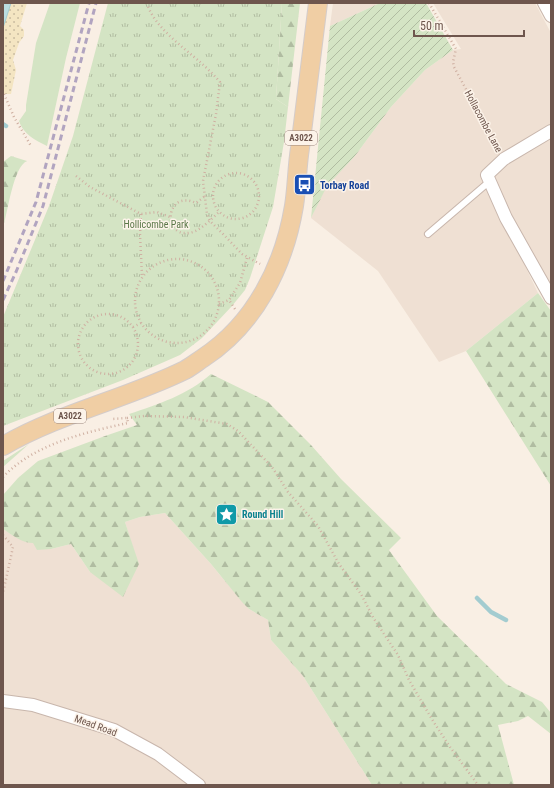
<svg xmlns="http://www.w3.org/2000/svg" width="554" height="788" font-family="'Roboto Condensed',sans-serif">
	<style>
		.residential { fill: #efe0d3 }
		.grass { fill: #d4e4c4 }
		.forest { fill: url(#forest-firs) }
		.sand { fill: url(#sand-dots) }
		.park { fill: url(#park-tufts) }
		.garden { fill: url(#garden-furrows) }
		.water { fill: #bbdde0; stroke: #a3ccd0 }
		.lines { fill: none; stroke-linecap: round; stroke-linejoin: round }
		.stream { stroke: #a3ccd0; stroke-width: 4.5 }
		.service-casing { stroke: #c8b6ac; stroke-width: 8 }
		.minor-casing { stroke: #c8b6ac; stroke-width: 14 }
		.primary-casing { stroke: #d4ccca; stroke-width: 20 }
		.path { stroke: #cfb0a2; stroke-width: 2.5; stroke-dasharray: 1 3; stroke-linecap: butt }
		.service { stroke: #fff; stroke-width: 6 }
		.minor { stroke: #fff; stroke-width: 12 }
		.primary { stroke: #f0cea4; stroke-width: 18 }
		.rail { stroke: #b1a4c0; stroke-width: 3; stroke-dasharray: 6 4; stroke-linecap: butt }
		.labels { text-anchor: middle; stroke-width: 3; stroke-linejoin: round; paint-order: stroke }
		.shield { fill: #fcf3e9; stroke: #99857c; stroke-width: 1 }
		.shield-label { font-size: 9px; font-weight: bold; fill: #6e564d }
		.street-label { font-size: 10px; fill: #6e564d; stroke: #fcf3e9 }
		.transit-label { font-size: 10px; font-weight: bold; fill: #164399; stroke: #fcf3e9; text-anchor: start }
		.park-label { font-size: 10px; fill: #5b7849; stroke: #fcf3e9 }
		.culture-label { font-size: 10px; font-weight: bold; fill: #0d838f; stroke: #fcf3e9; text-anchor: start }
	</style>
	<defs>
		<pattern id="forest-firs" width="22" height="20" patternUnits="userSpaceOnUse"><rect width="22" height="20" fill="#d4e4c4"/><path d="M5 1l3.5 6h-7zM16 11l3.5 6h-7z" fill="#b0bca1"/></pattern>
		<pattern id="sand-dots" width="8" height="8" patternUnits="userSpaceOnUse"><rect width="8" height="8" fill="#f4e5c2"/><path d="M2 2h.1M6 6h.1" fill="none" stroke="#cabca0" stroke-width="1.8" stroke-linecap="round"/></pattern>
		<pattern id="park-tufts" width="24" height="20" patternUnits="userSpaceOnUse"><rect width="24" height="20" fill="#d4e4c4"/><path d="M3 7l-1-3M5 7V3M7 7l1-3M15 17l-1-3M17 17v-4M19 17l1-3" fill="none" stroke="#b0bca1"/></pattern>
		<pattern id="garden-furrows" width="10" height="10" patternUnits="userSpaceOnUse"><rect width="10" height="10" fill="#d4e4c4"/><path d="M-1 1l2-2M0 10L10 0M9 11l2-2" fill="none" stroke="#b0bca1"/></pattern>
	</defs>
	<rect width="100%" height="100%" fill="#f9efe4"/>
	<!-- residential -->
	<path class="residential" d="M333,3h47l-50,23z
		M433,3h102l16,30v92l-69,50 56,118 -72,58 -27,11 -61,-91 -67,-53 15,-32 29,-30 36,-49 34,-37 28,-20 8,-1z
		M551,134v158l-61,-115 17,-13z
		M165,513l46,51 8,10 30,35 19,11 3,20 32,36 69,109h-369v-256l11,7 37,13 20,-5 19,28 48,-8 -13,-42 15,-5z"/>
	<!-- grass -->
	<path class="grass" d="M50,3h30l-14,55 -19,88c-12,-6 -24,-12 -28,-25l7,-10v-6l10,-62z
		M29,444l-26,23v-6z"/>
	<!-- forest -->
	<path class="forest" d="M282,3h18l-12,104 -12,-8z
		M11,156l16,5c-14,6 -19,51 -24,66v-65z
		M538,293l13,18v175l-85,-135z
		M211,374l57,28 43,43 30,34 60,59 -12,12 48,66 69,68 36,18 9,11v21l-23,-18 -10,5 -20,4 16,60h-142l-69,-109 -32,-36 -3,-20 -19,-11 -7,-7 -31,-38 -46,-51 -25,4 -15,5 14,42 -16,33 -33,-25 -19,-28 -20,5 -14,1 -4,-7c-11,0 -21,-8 -30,-14v-34l15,-17 20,-17 67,-25 32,-11 -8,-11c30,-10 58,-19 82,-40z"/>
	<!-- sand -->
	<path class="sand" d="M3,3h24l-7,23 4,4v6l-5,7 -6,17 3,10 -5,24h-7l-1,3z"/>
	<!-- park -->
	<path class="park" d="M108,3h174l-6,96 12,8 -4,35 -11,65 -23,71 -5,12 -13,16 -30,32 -22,17 -57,25 -120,46v-109l46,-111 24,-70z"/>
	<!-- garden -->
	<path class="garden" d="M380,3h46l27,47 -28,20 -34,37 -36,49 -28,30 -16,32 19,-192z"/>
	<!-- water -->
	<path class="water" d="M3,3h8l-8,25z"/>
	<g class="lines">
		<!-- stream -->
		<path class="stream" d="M3,124l3,2
			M477,598l14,14 15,8"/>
		<defs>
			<path id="service" d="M428,234l62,-53"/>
			<path id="minor" d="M544,3l7,13
				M551,131l-47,28 -17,16 19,43 45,80
				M3,701l30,4 81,25 44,24 41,31"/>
			<path id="primary" d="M3,446c57,-33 123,-47 182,-76 7,-4 12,-8 18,-12 52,-34 81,-92 91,-152 3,-19 3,-39 6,-58 6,-48 12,-97 18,-145"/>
		</defs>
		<!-- service casing -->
		<use href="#service" class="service-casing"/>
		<!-- minor casing -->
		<use href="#minor" class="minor-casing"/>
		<!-- primary casing -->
		<use href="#primary" class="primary-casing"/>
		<!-- path -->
		<path class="path" d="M147,3c6,23 36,44 53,59 7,6 14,13 20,20l-4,32 -13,67 4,33 3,7 16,16 16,17 18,10
			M429,3l27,46 -3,13 1,5 44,81
			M4,94l10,23 17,29
			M213 196a23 23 0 1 1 46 0a23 23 0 1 1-46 0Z
			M76,176l14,11 51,27 16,-2 13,5
			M204,197l-8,6c-30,-14 -34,33 -8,30 12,-1 23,-14 31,-21
			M141,214l-1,21 2,40
			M135 301a42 42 0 1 1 84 0a42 42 0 1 1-84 0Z
			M219,304l10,-4
			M235,309l-6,-9 11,-17 7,-25
			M78 344a30 30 0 1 1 60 0a30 30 0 1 1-60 0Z
			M133,327l8,-4
			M127,418l17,-2 40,1 43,7 11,7 34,36 16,25 30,34 21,38 22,30 13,25 24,36 11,25 24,41 17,26 28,38
			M3,477c31,-33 83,-45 125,-54l-1,-5 -15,1
			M3,535l10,12 -10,46"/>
		<!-- service -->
		<use href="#service" class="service"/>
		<!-- minor -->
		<use href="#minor" class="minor"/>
		<!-- primary -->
		<use href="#primary" class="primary"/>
		<!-- rail -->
		<path class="rail" d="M3,281l33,-79 53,-199
			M3,300l13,-28 27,-66 53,-203"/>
	</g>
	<!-- icons -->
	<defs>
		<symbol id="bus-square" viewBox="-11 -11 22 22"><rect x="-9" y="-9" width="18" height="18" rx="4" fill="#1a4fb4" stroke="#fcf3e9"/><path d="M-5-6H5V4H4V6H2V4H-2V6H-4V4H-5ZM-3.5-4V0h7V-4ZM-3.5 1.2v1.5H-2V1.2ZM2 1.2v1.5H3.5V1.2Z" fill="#fff"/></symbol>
		<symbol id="sight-square" viewBox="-11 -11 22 22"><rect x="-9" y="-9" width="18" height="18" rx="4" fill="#0f9aa8" stroke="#fcf3e9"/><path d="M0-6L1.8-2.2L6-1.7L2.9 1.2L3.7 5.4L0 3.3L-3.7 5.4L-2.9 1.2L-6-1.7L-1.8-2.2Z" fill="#fff"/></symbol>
	</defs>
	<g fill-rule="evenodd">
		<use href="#bus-square" x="292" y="172" width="25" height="25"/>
		<use href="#sight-square" x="214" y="502" width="25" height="25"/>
	</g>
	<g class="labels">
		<!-- shield labels -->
		<g class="shield">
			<rect x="285" y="131" width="32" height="14" rx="3"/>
			<rect x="54" y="409" width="32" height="14" rx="3"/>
		</g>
		<g class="shield-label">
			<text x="301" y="141">A3022</text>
			<text x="70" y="419">A3022</text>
		</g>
		<!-- street labels -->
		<g class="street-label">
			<text transform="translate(484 121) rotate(62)" y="4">Hollacombe Lane</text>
			<text transform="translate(96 725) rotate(20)" y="4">Mead Road</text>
		</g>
		<!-- transit labels -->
		<g class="transit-label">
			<text x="320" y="189">Torbay Road</text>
		</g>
		<!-- park labels -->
		<g class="park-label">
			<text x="156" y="228">Hollicombe Park</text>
		</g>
		<!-- culture labels -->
		<g class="culture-label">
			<text x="242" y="518">Round Hill</text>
		</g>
	</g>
	<!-- border -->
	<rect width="554" height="788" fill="none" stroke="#6e564d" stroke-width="8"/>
	<!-- scale -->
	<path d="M414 30v6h110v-6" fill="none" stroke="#6e564d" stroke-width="2"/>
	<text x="420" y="30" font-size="12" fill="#6e564d" stroke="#fcf3e9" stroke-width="3" paint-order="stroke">50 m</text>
</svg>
